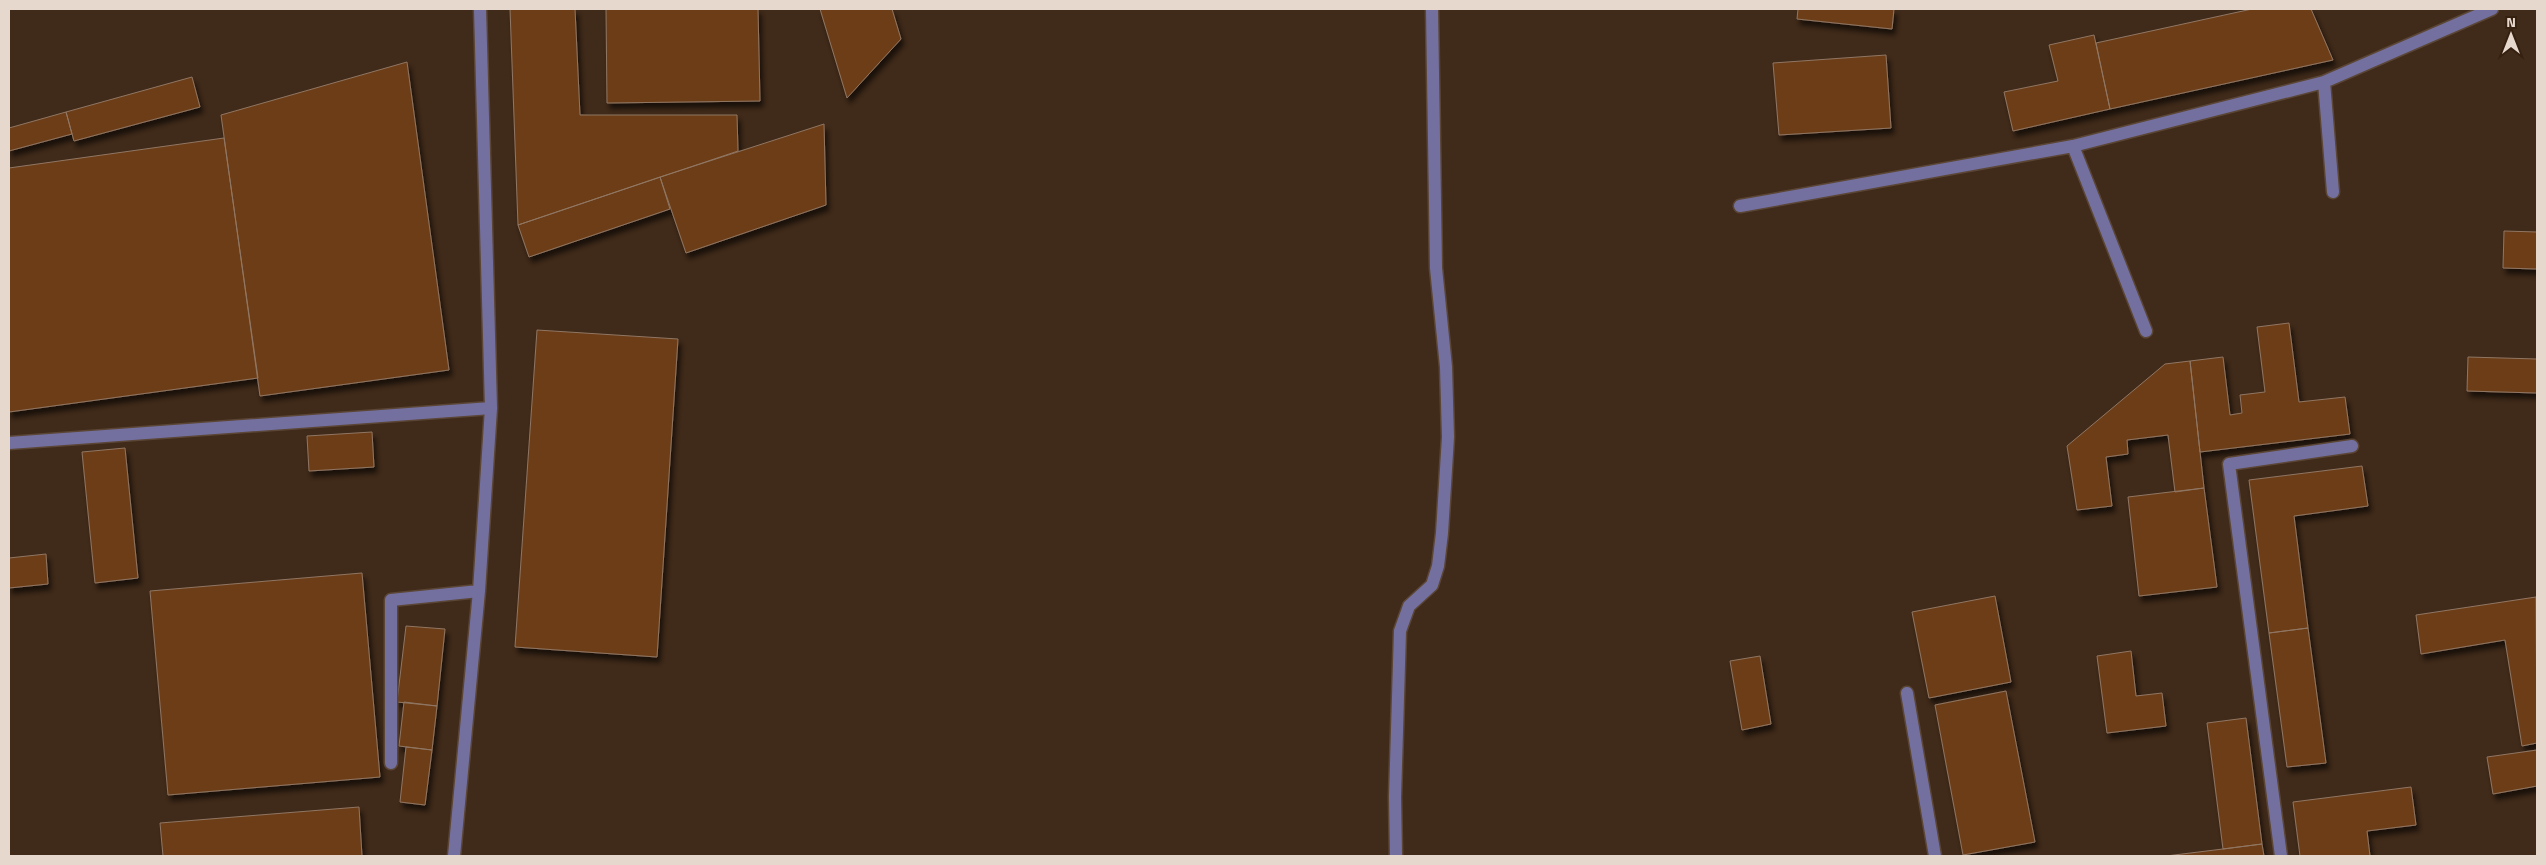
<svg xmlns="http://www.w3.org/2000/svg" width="2546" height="865" font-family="'Titillium Web',sans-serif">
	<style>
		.building { fill: #6c3e17; stroke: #907663; filter: url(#shadow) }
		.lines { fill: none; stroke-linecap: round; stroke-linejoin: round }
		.minor-casing { stroke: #5b4636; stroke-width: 15 }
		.minor { stroke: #7370a0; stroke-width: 12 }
	</style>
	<defs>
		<filter id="shadow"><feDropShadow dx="3" dy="5.5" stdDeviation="2.5" flood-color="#0009"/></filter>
	</defs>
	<rect width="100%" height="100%" fill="#402a19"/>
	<!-- building -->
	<path class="building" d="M510,9h65l5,106h157l1,36 -220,74z
		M606,9h152l2,92 -153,2z
		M820,9h72l9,30 -54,59z
		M1798,9h96l-2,20 -95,-10z
		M2252,9h59l22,51 -223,49 -14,-66z
		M2094,35l16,74 -97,22 -9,-39 54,-11 -9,-36z
		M1886,55l5,73 -112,7 -6,-72z
		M407,62l42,308 -189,26 -39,-281z
		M192,77l8,30 -126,34 -8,-29z
		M66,112l6,22 -63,17v-23z
		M824,124l2,81 -140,48 -26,-76z
		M224,138l34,240 -249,34v-244z
		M660,177l10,32 -141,48 -11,-32z
		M2504,231l33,1v37l-34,-1z
		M2289,323l10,79 46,-5 5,37 -150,18 -10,-91 33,-4 7,58 12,-2 -2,-18 25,-3 -8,-65z
		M537,330l141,9 -21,318 -142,-10z
		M2468,357l69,2v34l-70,-2z
		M2190,361l14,127 -29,4 -7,-57 -41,5 1,14 -22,3 6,49 -35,4 -10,-64 98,-82z
		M372,432l2,35 -65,4 -2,-35z
		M125,448l13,130 -43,5 -13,-131z
		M2362,466l6,40 -74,10 14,112 -39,5 -20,-153z
		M2204,488l13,99 -78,9 -11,-99z
		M46,554l2,30 -39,4v-30z
		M362,573l18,204 -212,18 -18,-204z
		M1995,596l16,86 -82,16 -17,-86z
		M2536,597l1,146 -15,3 -17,-106 -84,14 -5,-39z
		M406,626l39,3 -8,77 -40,-4z
		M2308,628l18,135 -39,4 -18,-134z
		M2131,651l5,45 26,-3 4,33 -59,7 -10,-77z
		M1760,656l11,68 -29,6 -12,-69z
		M2006,691l29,151 -72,13 -28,-150z
		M404,702l33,4 -5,44 -33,-4z
		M2246,718l16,126 -39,5 -16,-126z
		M406,747l26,3 -7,55 -25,-3z
		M2537,750v36l-44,8 -6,-37z
		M2411,787l5,38 -49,6 3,25h-70l-7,-54z
		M359,807l3,49h-199l-3,-33z
		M2262,844l2,12h-98l57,-7z"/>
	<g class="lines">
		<defs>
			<path id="minor" d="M2073,146l73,185
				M2333,192l-9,-110 168,-73
				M1740,206l333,-60 251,-64
				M9,443l482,-35
				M1907,693l28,163
				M391,763v-163l88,-9
				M454,856l25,-265 12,-183 -11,-399
				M1396,856l-1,-59 5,-166 9,-25 23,-21 6,-19 4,-33 6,-96 -2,-70 -10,-99 -4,-259
				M2281,856l-52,-392 123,-18"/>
		</defs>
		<!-- minor casing -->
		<use href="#minor" class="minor-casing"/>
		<!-- minor -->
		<use href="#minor" class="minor"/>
	</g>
	<!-- border -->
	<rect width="2546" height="865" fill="none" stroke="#e7d8ce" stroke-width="20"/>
	<!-- north arrow -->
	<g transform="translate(2511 35)" stroke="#36200f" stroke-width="4" paint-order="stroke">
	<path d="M0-4L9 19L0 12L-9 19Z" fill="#e7d8ce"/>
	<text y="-8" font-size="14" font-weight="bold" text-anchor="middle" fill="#e7d8ce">N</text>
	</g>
</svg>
